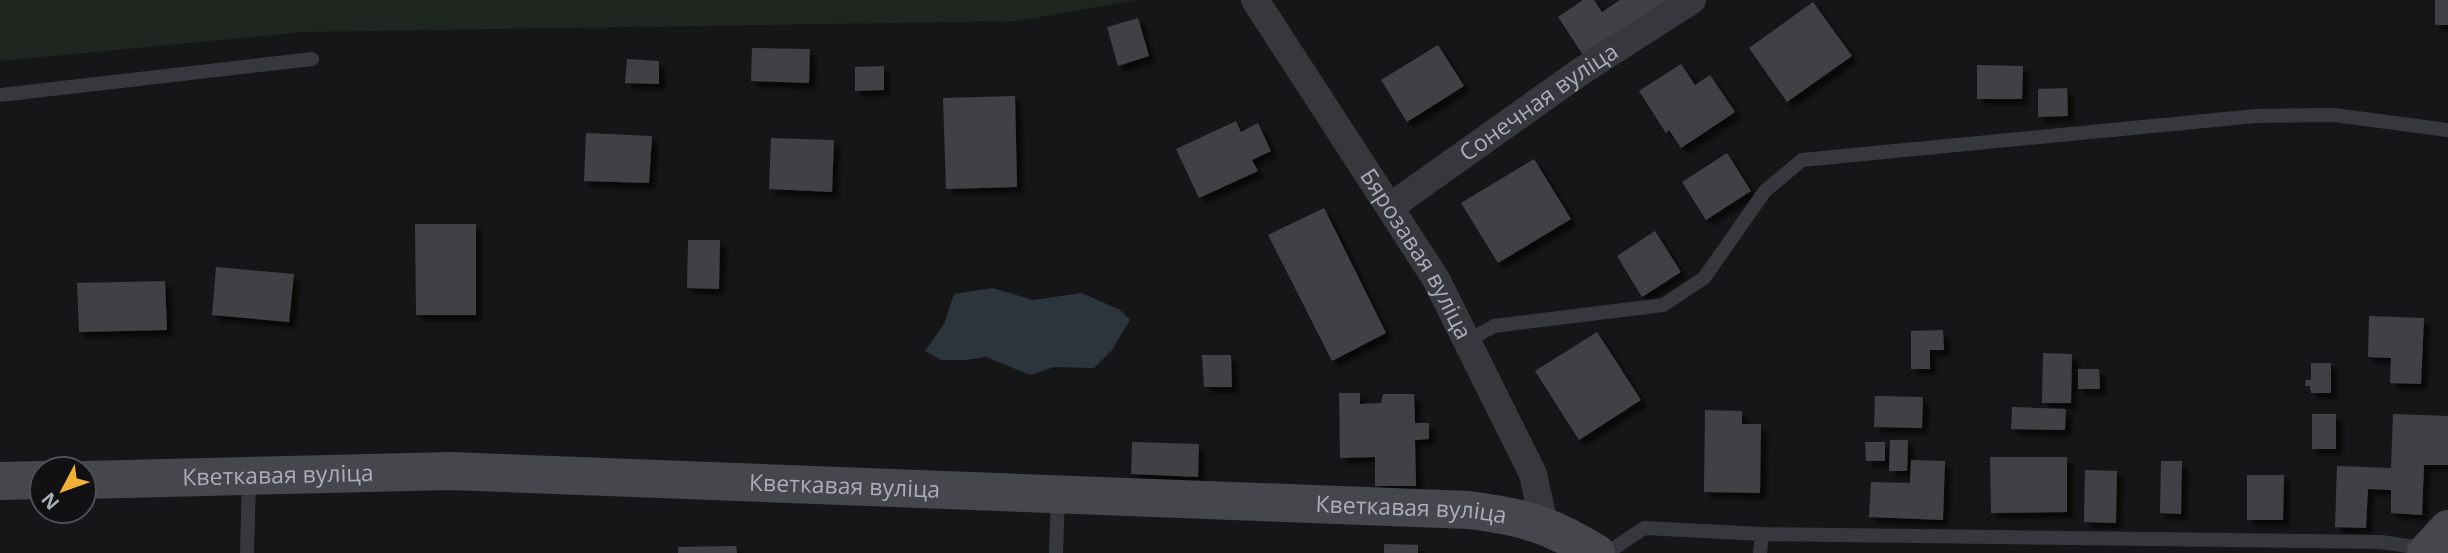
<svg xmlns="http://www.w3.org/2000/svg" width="2448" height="553" font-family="'Open Sans',sans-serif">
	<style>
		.green { fill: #1e261f }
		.water { fill: #2c353c }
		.building { fill: #404145; filter: url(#shadow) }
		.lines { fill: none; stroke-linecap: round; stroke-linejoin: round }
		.lane { stroke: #37383d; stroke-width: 14 }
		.street { stroke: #37383d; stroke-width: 28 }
		.secondary { stroke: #45474d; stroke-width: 38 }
		.labels { text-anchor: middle; stroke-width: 5; stroke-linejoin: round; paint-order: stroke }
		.street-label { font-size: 23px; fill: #a8adb8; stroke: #111113 }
	</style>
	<defs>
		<filter id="shadow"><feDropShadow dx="6" dy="6" stdDeviation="2" flood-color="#0009"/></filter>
	</defs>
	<rect width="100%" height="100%" fill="#161618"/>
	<!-- green -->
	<path class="green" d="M0,0h1137l-119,21 -713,11 -305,29z"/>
	<!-- water -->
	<path class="water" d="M992,288l41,12 49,-7 38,17 10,10 -18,30 -18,18 -40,-1 -24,8 -44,-18 -21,3h-24l-16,-9 19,-27 10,-30z"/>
	<!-- building -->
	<path class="building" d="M1583,0h11l8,12 18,-12h46l-83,55 -25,-38z
		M2435,0h13v25h-13z
		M1813,2l39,54 -65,46 -38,-54z
		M1138,18l11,38 -31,10 -11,-39z
		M1438,45l26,41 -57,36 -26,-42z
		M752,48l58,1 -1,34 -58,-2z
		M627,59l32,2v23l-34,-1z
		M1681,64l14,21 15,-10 25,37 -54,36 -12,-18 -3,3 -27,-42z
		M1977,65l46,1 -1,33h-45z
		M884,66v24l-29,1v-24z
		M2067,88l1,28 -30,1v-28z
		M1015,96l2,91 -71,2 -3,-91z
		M1236,121l5,11 17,-9 13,28 -19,9 6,11 -59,27 -23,-49z
		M586,133l66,3 -3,47 -65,-2z
		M771,138l63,2 -2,52 -63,-3z
		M1727,153l24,38 -45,29 -24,-38z
		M1534,159l37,60 -73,44 -37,-60z
		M1324,208l62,125 -54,28 -64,-126z
		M415,224h61v91h-60z
		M1655,231l26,41 -39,25 -25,-41z
		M688,240h32l-1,49 -32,-1z
		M216,267l78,7 -5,48 -77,-7z
		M165,281l2,49 -88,2 -2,-49z
		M2369,316l55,2 -3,66 -31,-1 1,-25 -23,-1z
		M1943,330l1,20h-14v19h-19v-38z
		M1597,332l44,68 -62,40 -44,-69z
		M2043,353l29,1 -1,49h-29z
		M1202,355h29l1,32h-28z
		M2311,363h20v30h-20l-1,-7h-5l1,-6h5z
		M2078,369h21l1,20h-22z
		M1339,393h21v11l21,-1 2,-9h31l1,29h14v16l-14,1 1,46h-41v-29l-35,1z
		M1875,396l48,1 -1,31 -48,-1z
		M2012,407l54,2 -1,21 -54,-1z
		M1705,410l37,1v13h19l-1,69 -56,-1z
		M2312,414h24v35h-24z
		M2393,414l55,2v49h-24l-2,50 -31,-2v-23l-23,-1 -2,39 -31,-1 2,-61 54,2z
		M1890,440h18l-1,31h-18z
		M1132,442l67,2 -1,33 -67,-3z
		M1865,442h20v19h-19z
		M1990,457h77v55l-76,1z
		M1911,460l34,1 -2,59 -74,-3 2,-35 39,1z
		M2161,461h21l-1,53 -21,-1z
		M2085,470l32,1 -1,52 -32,-1z
		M2247,475h37l-1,45h-36z
		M1384,544l34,1v8h-34z
		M736,546l1,7h-59v-6z"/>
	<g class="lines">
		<!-- lane -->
		<path class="lane" d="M0,95l312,-36
			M1467,341l27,-15 169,-21 41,-27 61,-87 37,-31 454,-44 78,-1 114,15
			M247,553l2,-76
			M1056,553l2,-58
			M1607,553l37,-25 118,6 619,8 46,7
			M1760,553l2,-19"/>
		<!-- street -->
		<g class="street">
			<path id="s1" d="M1255,0l181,279 97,195 11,50"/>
			<path id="s2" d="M1390,207l190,-135 112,-72"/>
		</g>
		<!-- secondary -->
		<g class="secondary">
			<path id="s3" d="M84,480l367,-9 1018,39c54,7 80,14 127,43"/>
			<path d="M0,481l42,-1"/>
			<path d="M2426,553l22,-24"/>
		</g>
	</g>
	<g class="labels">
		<!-- street labels -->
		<g class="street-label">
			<text dy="8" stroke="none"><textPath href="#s2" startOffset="182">Сонечная вуліца</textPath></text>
			<text dy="8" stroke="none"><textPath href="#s1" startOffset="301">Бярозавая вуліца</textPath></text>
			<text dy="8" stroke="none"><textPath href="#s3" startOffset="194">Кветкавая вуліца</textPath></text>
			<text dy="8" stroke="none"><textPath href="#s3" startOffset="761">Кветкавая вуліца</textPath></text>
			<text dy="8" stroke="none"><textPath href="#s3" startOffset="1328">Кветкавая вуліца</textPath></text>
		</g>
	</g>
	<!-- north arrow -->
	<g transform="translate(63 490) rotate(229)"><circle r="33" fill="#111113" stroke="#4d4f55" stroke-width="2"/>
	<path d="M0-5L12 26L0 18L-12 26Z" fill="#f2b134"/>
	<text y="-10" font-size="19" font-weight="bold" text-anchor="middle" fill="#a8adb8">N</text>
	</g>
</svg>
